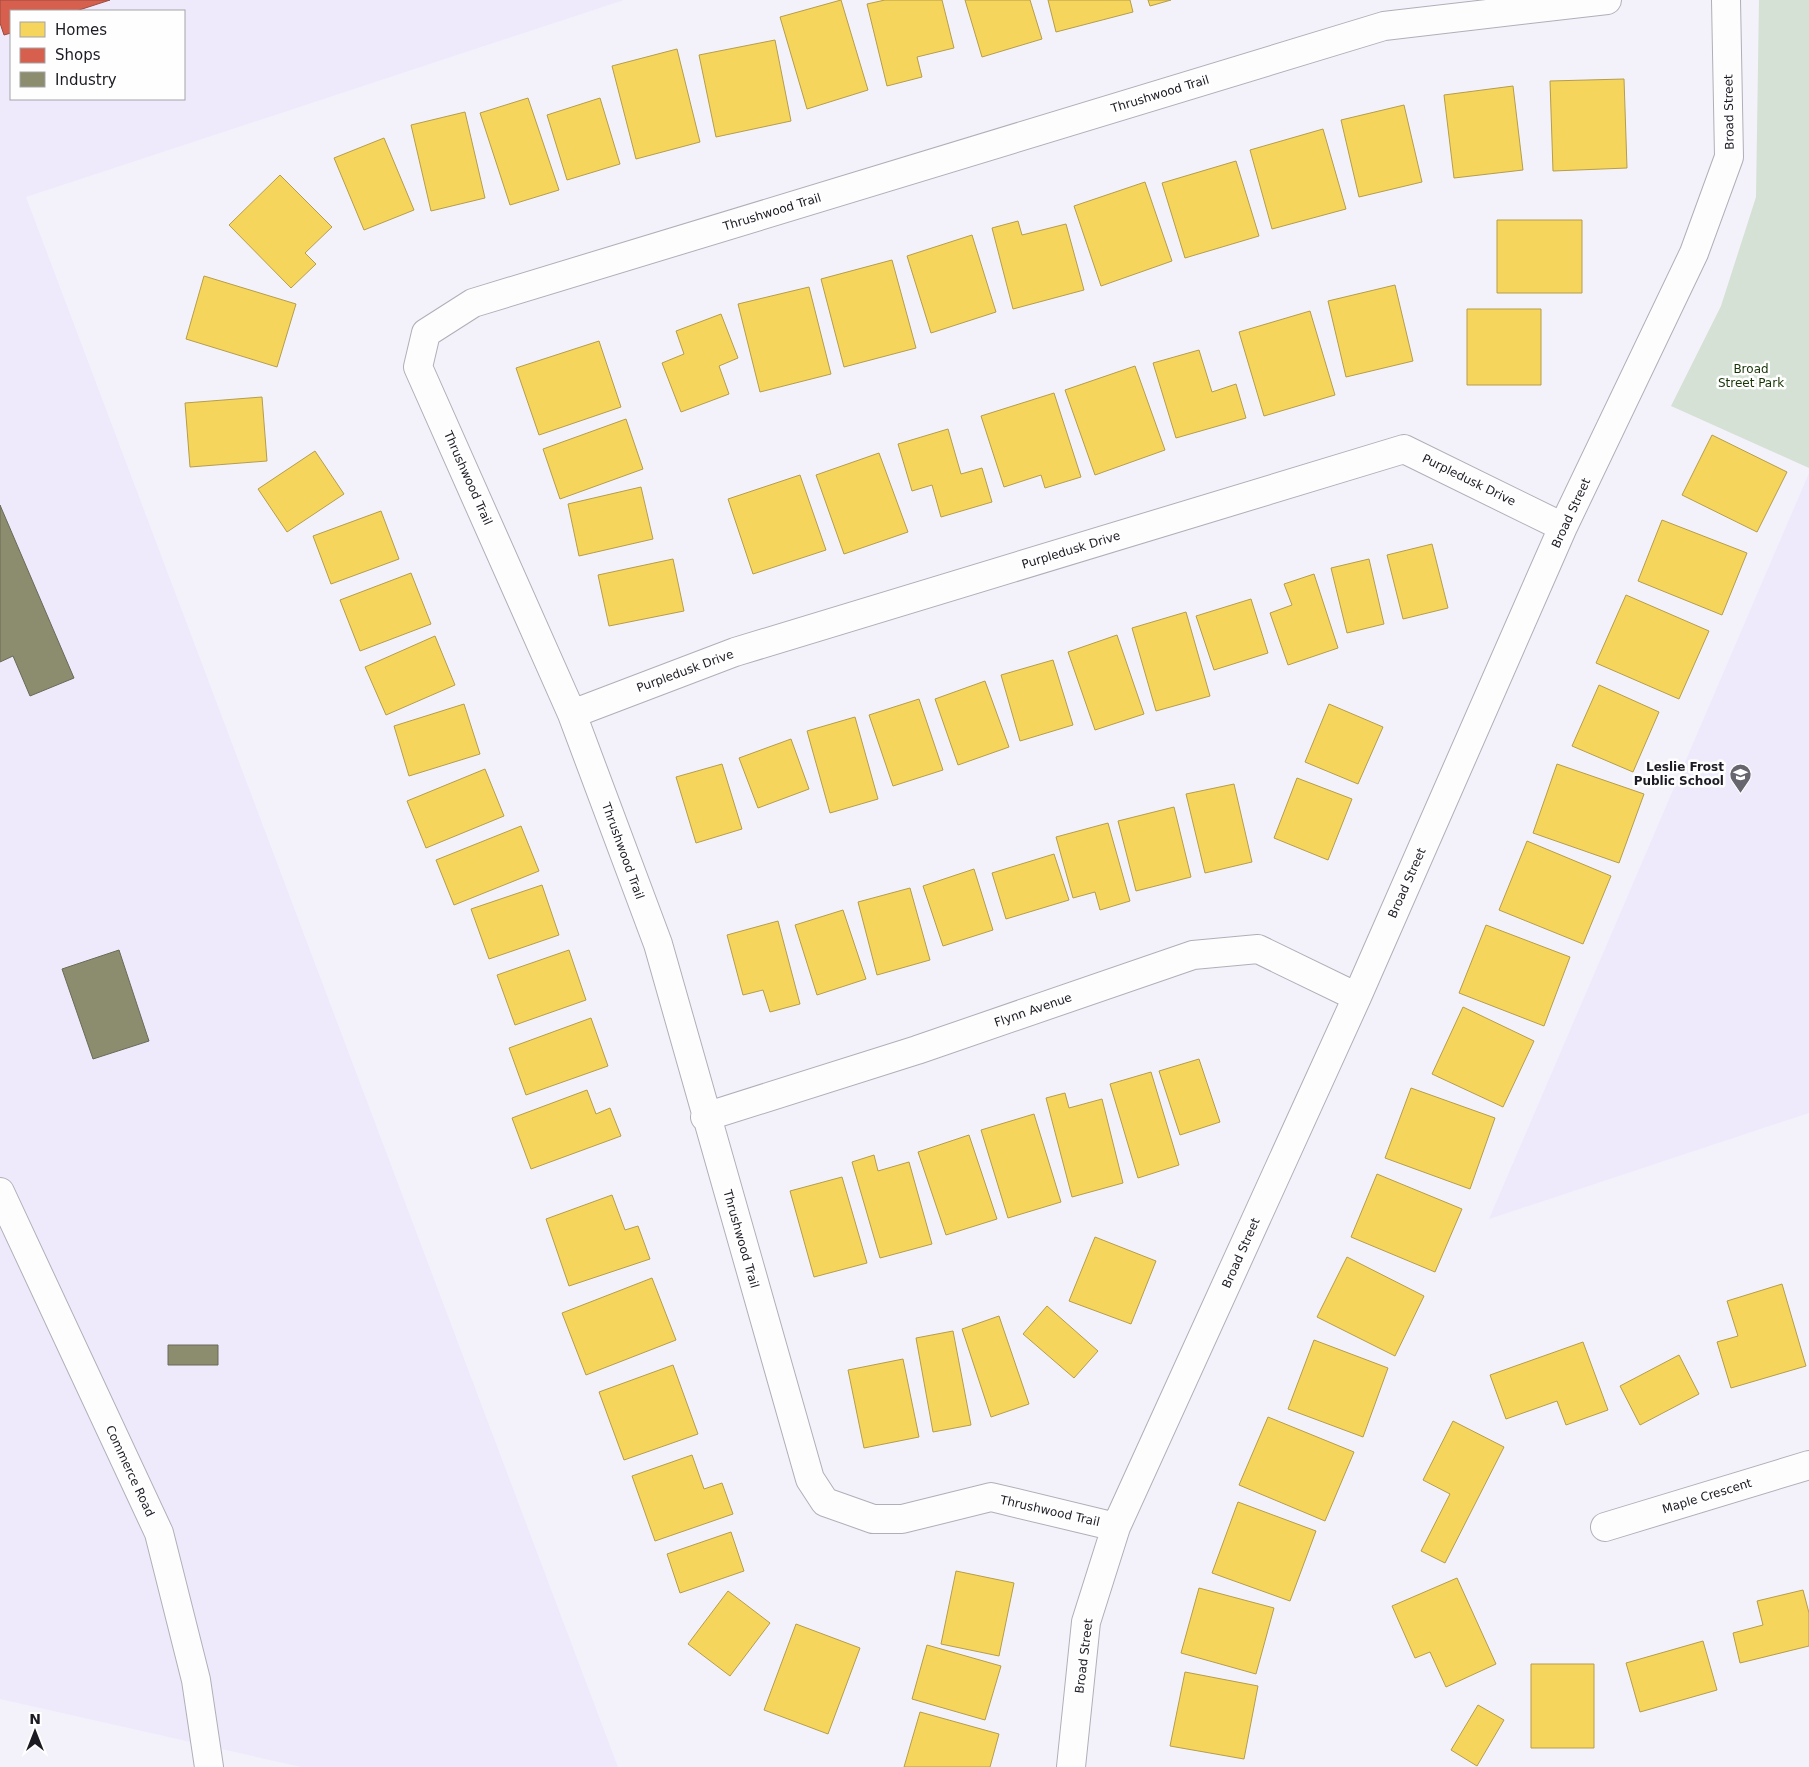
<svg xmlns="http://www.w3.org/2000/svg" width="1809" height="1767" font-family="'DejaVu Sans',sans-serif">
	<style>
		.built { fill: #eeeafc; fill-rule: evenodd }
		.green { fill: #d5e1d4 }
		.homes { fill: #f6d55c; stroke: #b59d4b }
		.shops { fill: #d6604d; stroke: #9e4b40 }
		.industry { fill: #8c8c6e; stroke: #6a6a58 }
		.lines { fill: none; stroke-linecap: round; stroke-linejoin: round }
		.minor-casing { stroke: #b0afb7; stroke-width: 30 }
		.minor { stroke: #fdfdfe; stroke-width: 28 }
		.labels { text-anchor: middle; stroke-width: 5; stroke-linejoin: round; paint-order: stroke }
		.street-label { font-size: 12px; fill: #1c1a23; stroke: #fefefe }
		.park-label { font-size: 12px; fill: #163506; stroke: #fefefe }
		.poi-label { font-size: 12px; font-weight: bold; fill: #1c1a23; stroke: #fefefe; text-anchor: end }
	</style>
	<rect width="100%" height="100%" fill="#f3f2fa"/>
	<!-- built -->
	<path class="built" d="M0,0h624l-598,197 592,1570h-317l-301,-68zM11,11h173v88h-173z
		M1809,473v640l-320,106z"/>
	<!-- green -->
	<path class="green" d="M1759,0h50v468l-138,-62 50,-100 35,-109z"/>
	<!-- homes -->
	<path class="homes" d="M841,0l27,90 -61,19 -27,-92z
		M885,0h57l12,48 -37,9 5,20 -35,9 -20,-82z
		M965,0h65l12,39 -60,18z
		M1048,0h82l3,12 -77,20z
		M1148,0h23l-21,6z
		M775,40l16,81 -75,16 -17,-82z
		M677,49l23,93 -64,17 -24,-93z
		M1624,79l3,89 -74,3 -3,-90z
		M1513,86l10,84 -69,8 -10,-83z
		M528,98l31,92 -49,15 -30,-92z
		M600,98l20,66 -53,16 -20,-65z
		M1404,105l18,77 -63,15 -18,-77z
		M465,112l20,86 -54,13 -20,-86z
		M1323,129l23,80 -74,20 -22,-79z
		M384,138l30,72 -50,20 -30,-72z
		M1236,161l23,75 -74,22 -23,-75z
		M280,175l52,52 -27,26 11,11 -25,24 -62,-63z
		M1145,182l27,79 -71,25 -27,-80z
		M1497,220h85v73h-85z
		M1018,221l4,14 44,-11 18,66 -71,19 -21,-81z
		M972,235l24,77 -65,21 -24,-77z
		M892,260l24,88 -72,19 -23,-88z
		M204,276l92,28 -19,63 -91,-28z
		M1395,285l18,76 -67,16 -18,-76z
		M809,287l22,87 -71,18 -22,-88z
		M1467,309h74v76h-74z
		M1310,311l25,84 -71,21 -25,-84z
		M721,314l17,44 -19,8 10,28 -48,18 -19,-49 22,-9 -8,-23z
		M599,341l22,66 -82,28 -23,-67z
		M1199,350l13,42 24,-8 10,34 -70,20 -23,-75z
		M1135,366l30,84 -70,25 -30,-85z
		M1054,393l27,84 -36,11 -4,-13 -37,12 -23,-71z
		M262,397l5,64 -77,6 -5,-64z
		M626,419l17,50 -83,30 -17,-50z
		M948,429l13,45 21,-6 10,34 -51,15 -9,-32 -20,6 -14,-47z
		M1712,435l75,37 -30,60 -75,-37z
		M315,451l29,43 -57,38 -29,-43z
		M879,453l29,79 -64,22 -28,-79z
		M800,475l26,75 -73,24 -25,-75z
		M641,487l12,52 -74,17 -11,-52z
		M381,511l18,48 -68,25 -18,-48z
		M1662,520l85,33 -25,62 -84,-34z
		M1432,544l16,64 -45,11 -16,-64z
		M673,559l11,52 -75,15 -11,-51z
		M1369,559l15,65 -37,9 -16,-65z
		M411,573l20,51 -71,27 -20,-51z
		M1314,574l24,74 -50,17 -18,-52 22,-8 -8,-21z
		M1626,595l83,36 -30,68 -83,-36z
		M1251,599l17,54 -54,17 -18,-54z
		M1186,612l24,84 -54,15 -24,-83z
		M1117,635l27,79 -49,16 -27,-78z
		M435,636l20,49 -69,30 -21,-48z
		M1053,660l20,65 -53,16 -19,-66z
		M985,681l24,66 -51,18 -23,-66z
		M1599,685l60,27 -26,60 -61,-26z
		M919,699l24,71 -50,16 -24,-71z
		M464,704l16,50 -71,22 -15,-50z
		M1329,704l54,23 -25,57 -53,-22z
		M855,717l23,82 -48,14 -23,-82z
		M791,739l18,50 -51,19 -19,-50z
		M722,764l20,65 -46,14 -20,-66z
		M1557,764l87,30 -25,69 -86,-30z
		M485,769l19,47 -78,32 -19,-47z
		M1297,778l55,21 -24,61 -54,-22z
		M1234,784l18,78 -47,11 -19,-79z
		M1174,807l17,70 -55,14 -18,-70z
		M1108,823l22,78 -30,9 -5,-18 -22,6 -17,-61z
		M521,826l18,45 -85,34 -18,-45z
		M1527,841l84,35 -28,68 -84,-34z
		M1054,854l15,46 -63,19 -14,-46z
		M974,869l19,61 -50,16 -20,-60z
		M542,885l17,50 -70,24 -18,-50z
		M910,888l20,72 -53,15 -19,-73z
		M843,910l23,69 -49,16 -22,-70z
		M778,921l22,83 -30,8 -7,-22 -20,5 -16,-60z
		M1486,925l84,32 -26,69 -85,-33z
		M569,950l17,50 -71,25 -18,-50z
		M1463,1007l71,34 -31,66 -71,-33z
		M591,1018l17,48 -82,29 -17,-47z
		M1199,1059l21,63 -40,13 -21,-64z
		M1151,1072l28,93 -41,13 -28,-94z
		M1411,1088l84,30 -25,71 -85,-31z
		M587,1090l9,24 14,-6 11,28 -90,33 -19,-51z
		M1065,1093l4,15 33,-9 21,84 -51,14 -26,-99z
		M1034,1114l27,88 -53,16 -27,-88z
		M969,1135l28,84 -51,16 -28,-83z
		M874,1155l4,16 31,-9 23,82 -52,14 -28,-96z
		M1377,1174l85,35 -27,63 -84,-35z
		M842,1177l25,86 -53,14 -24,-86z
		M612,1195l13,35 13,-4 12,33 -81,27 -23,-67z
		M1095,1237l61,24 -25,63 -62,-23z
		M1347,1257l77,39 -29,60 -78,-39z
		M652,1278l24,62 -90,35 -24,-62z
		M1782,1284l24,82 -75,22 -14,-46 21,-6 -11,-35z
		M1047,1306l51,45 -24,27 -51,-44z
		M999,1316l30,88 -38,13 -29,-88z
		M953,1331l18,94 -38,7 -17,-94z
		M1314,1340l74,28 -25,69 -75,-28z
		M1583,1342l25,68 -42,15 -9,-24 -51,18 -16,-44z
		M1679,1355l20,39 -59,31 -20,-39z
		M903,1359l16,78 -55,11 -16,-78z
		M673,1365l25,69 -74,26 -25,-68z
		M1268,1417l86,35 -29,69 -86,-36z
		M1453,1421l51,26 -59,116 -24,-12 29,-57 -27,-14z
		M692,1455l12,34 18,-6 11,31 -78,27 -23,-65z
		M1238,1502l78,29 -26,70 -78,-28z
		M731,1532l13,39 -64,22 -13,-39z
		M956,1571l58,12 -15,73 -58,-12z
		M1457,1578l39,86 -50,23 -16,-35 -15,6 -23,-52z
		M1199,1588l75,20 -18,66 -75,-21z
		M1803,1590l6,23v33l-69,17 -7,-30 30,-8 -6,-24z
		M728,1591l42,32 -40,53 -42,-32z
		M796,1624l64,24 -32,86 -64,-24z
		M1703,1641l14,49 -77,22 -14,-49z
		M927,1645l74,21 -16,54 -73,-21z
		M1531,1664h63v84h-63z
		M1185,1672l73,14 -14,73 -74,-13z
		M1478,1705l26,15 -27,46 -26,-16z
		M920,1712l79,22 -9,33h-86z"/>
	<!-- shops -->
	<path class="shops" d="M0,0h110l-34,11h-65v22l-7,2 -4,-12z"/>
	<!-- industry -->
	<path class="industry" d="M0,505l74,173 -44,18 -17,-40 -13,6z
		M119,950l30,91 -56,18 -31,-90z
		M168,1345h50v20h-50z"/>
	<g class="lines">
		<defs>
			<path id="minor" d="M572,714l163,-62 669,-203 159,78
				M705,1117l212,-67 276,-95 65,-6 99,48
				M0,1192l159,341 37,147 13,87
				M1116,1527l-125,-30 -89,22h-29l-48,-17 -15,-23 -152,-535 -86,-230 -154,-347 8,-34 47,-30 911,-277 223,-26
				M1605,1527l204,-62
				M1071,1767l15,-145 30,-95 241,-530 206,-470 131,-274 35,-96 -3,-157"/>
		</defs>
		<!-- minor casing -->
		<use href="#minor" class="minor-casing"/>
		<!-- minor -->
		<use href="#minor" class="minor"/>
	</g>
	<!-- icons -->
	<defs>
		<symbol id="school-pin" viewBox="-11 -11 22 30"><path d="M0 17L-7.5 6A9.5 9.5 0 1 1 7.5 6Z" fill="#67666e" stroke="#fefefe"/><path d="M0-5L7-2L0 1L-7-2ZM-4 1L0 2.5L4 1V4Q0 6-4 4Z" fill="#fff"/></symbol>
	</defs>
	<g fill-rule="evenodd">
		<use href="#school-pin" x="1728" y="762" width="25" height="34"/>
	</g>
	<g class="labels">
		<!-- street labels -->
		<g class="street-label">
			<text transform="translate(1160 94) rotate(-17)" y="4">Thrushwood Trail</text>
			<text transform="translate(1729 112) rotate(-91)" y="4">Broad Street</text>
			<text transform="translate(772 212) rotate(-17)" y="4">Thrushwood Trail</text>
			<text transform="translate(468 478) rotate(66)" y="4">Thrushwood Trail</text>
			<text transform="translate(1469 480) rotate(26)" y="4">Purpledusk Drive</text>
			<text transform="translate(1571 513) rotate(-65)" y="4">Broad Street</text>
			<text transform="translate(1071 550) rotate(-17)" y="4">Purpledusk Drive</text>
			<text transform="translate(685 671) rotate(-20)" y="4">Purpledusk Drive</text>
			<text transform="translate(623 851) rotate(70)" y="4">Thrushwood Trail</text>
			<text transform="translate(1407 883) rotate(-66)" y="4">Broad Street</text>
			<text transform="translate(1033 1010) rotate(-19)" y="4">Flynn Avenue</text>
			<text transform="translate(741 1239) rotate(74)" y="4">Thrushwood Trail</text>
			<text transform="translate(1241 1253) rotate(-66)" y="4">Broad Street</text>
			<text transform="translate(130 1471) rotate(65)" y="4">Commerce Road</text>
			<text transform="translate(1707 1496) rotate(-17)" y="4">Maple Crescent</text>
			<text transform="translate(1050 1511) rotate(13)" y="4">Thrushwood Trail</text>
			<text transform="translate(1084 1656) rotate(-83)" y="4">Broad Street</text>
		</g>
		<!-- park labels -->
		<g class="park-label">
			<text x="1751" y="373">Broad<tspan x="1751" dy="14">Street Park</tspan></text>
		</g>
		<!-- poi labels -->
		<g class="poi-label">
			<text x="1724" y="771">Leslie Frost<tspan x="1724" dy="14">Public School</tspan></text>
		</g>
	</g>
	<!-- legend -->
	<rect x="10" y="10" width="175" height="90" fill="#fefefe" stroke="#a4a3a6"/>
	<rect x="20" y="22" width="25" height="15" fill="#f6d55c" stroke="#a4a3a6"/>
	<text x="55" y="35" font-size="15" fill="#1c1a23">Homes</text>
	<rect x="20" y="48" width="25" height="15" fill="#d6604d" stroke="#a4a3a6"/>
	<text x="55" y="60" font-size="15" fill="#1c1a23">Shops</text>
	<rect x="20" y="72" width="25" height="15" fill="#8c8c6e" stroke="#a4a3a6"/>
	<text x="55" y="85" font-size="15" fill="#1c1a23">Industry</text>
	<!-- north arrow -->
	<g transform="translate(35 1732)" stroke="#fefefe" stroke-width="4" paint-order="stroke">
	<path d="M0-4L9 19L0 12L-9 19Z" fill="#1c1a23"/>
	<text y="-8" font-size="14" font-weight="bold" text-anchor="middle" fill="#1c1a23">N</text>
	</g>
</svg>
